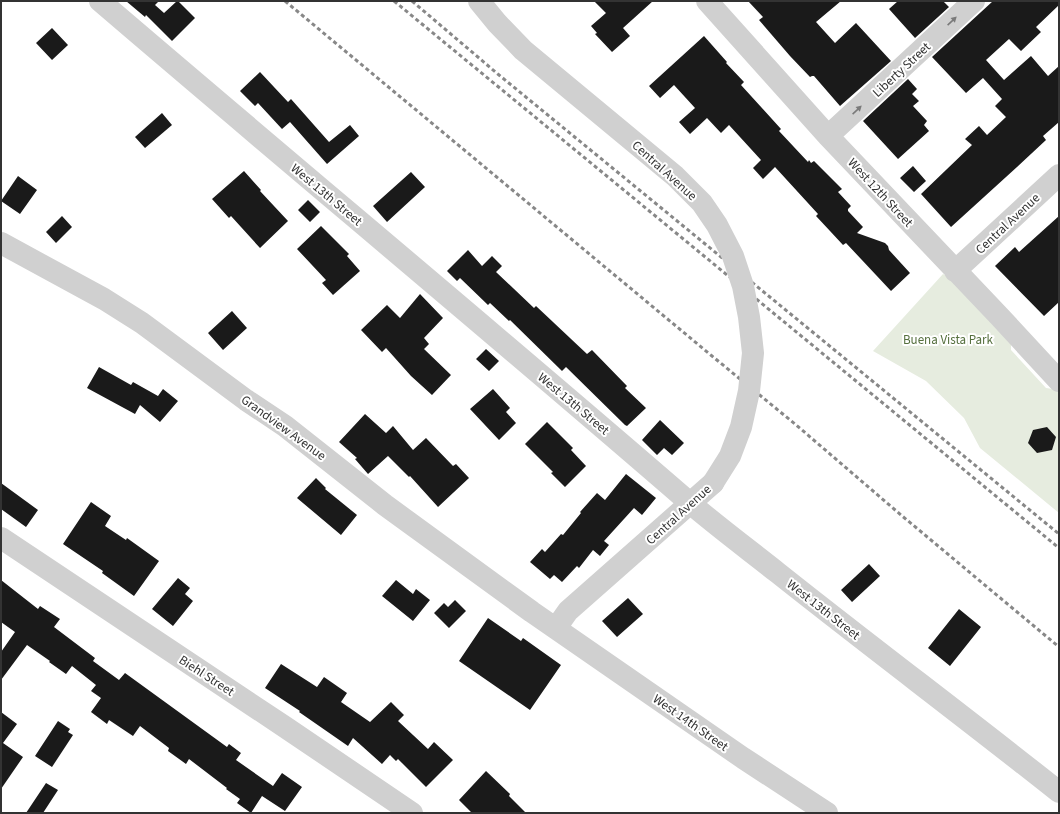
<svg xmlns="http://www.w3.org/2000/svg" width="1060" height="814" font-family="'Source Sans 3',sans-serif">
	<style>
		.green { fill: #e6ecdf }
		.building { fill: #1a1a1a }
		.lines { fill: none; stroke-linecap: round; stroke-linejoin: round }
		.minor { stroke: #d0d0d0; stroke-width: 22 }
		.rail { stroke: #888; stroke-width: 3; stroke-dasharray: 4 3; stroke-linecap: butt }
		.minor-bridge { stroke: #d0d0d0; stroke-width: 22 }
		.oneway { fill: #7a7a7a }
		.labels { text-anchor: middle; stroke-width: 4; stroke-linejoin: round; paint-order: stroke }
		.street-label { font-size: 13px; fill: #333; stroke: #fff }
		.park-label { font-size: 13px; fill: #56703f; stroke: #fff }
	</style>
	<rect width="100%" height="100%" fill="#fff"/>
	<!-- green -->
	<path class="green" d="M943,274l18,10 50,55v11l35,38 13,2v123l-79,-65 -16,-30 -38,-37 -53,-30z"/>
	<!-- building -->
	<path class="building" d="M126,1h33l-4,4 9,8 13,-12h1l17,17 -23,23 -26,-26 -1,2z
		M594,1h59l-30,27 7,8 -18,16 -17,-18 2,-1 -6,-7 15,-13z
		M748,1h93l-25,21 19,21 21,-20 35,38 -51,45 -26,-30h-2l-2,1 -20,-21 -31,-36 4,-3z
		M898,1h45l6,6 -34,31 -26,-29z
		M993,1h66v4l-23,22 5,5 -20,19 -12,-12 -23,21 18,20 27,-24 17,20 11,-10v56l-16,14 3,4 -29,27 -66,60 -30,-33 51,-49 -7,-6 14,-13 8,9 19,-18 -11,-11 7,-7 -19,-21 -17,15 -34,-36z
		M52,28l16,17 -16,15 -16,-17z
		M704,36l23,26 -1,1 18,19 -3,3 40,44 -2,2 29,31 1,-2 2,3 3,-2 28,28 -4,3 13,14 -3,3v2l15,16 -6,6 28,10 3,3 1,4 21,23 -19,18 -45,-48 -3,2 -13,-14 -14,-15 2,-2 -43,-47 -12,12 -10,-11 8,-8 -32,-35 -8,8 -14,-15 -17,16 -11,-12 16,-14 -21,-23 -14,13 -11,-12z
		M260,72l28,30 3,-3 38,43 21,-17 9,11 -32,28 -37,-42 -8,7 -24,-26 -3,3 -15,-15z
		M908,79l9,10 -5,5 7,7 -6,5 14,15 -3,4 5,6 -31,28 -35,-38z
		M162,113l10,12 -27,23 -10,-11z
		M913,166l13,15 -12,11 -14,-14z
		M244,171l17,19 -1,1 28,30 -28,27 -29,-32 -2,2 -17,-19z
		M411,172l14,15 -38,35 -14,-16z
		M18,176l19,14 -17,24 -19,-13z
		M308,200l12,12 -10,10 -12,-12z
		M62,216l10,11 -16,16 -10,-11z
		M1059,216v86l-15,14 -49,-50 20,-19 4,5z
		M321,226l28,28 -2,2 13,15 -27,24 -11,-12 4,-3 -29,-31z
		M468,250l14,16 10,-10 10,10 -6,6 38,36 2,-2 51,48 5,-4 35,36 -2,2 21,20 -19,18 -2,-1 -59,-58 -4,4 -52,-51 -1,1 -19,-18 -2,2 -28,-27 -3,3 -10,-10z
		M420,294l23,24 -19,20 5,6 -5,5 27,26 -19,20 -21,-19 -25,-28 -4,4 -21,-22 26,-25 13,13z
		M232,311l15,17 -24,22 -15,-17z
		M486,349l13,12 -10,10 -13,-12z
		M99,367l32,18 2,-3 25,14 5,-7 15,12 -18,21 -20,-17 -5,9 -48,-26z
		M493,389l17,19 -4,4 10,11 -17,17 -29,-31z
		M365,414l21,19 7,-7 20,24 13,-12 27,28 3,-2 13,14 -31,29 -28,-31 -1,1 -21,-21 -20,18 -13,-15 2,-1 -18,-16z
		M660,420l24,23 -12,12 -8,-7 -7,7 -15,-15z
		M547,422l26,26 -2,2 15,16 -21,21 -14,-14 2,-1 -28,-28z
		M1047,427l9,10 -4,13 -15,3 -9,-10 5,-13z
		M626,474l30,24 -14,17 -8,-7 -30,33 5,4 -9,11 -7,-6 -14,18 -2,-2 -15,16 -8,-7 -4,4 -20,-17 12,-13 3,3 16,-18 2,1 18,-22 -1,-1 17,-19 8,7z
		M316,478l10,10 -1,1 32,26 -16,20 -44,-37z
		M1,483l37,27 -12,17 -25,-18z
		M91,502l20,14 -6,10 21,14 1,-2 32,23 -25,35 -32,-23 1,-2 -40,-27z
		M869,564l11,12 -28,26 -11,-12z
		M178,578l12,10 -5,6 8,7 -20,25 -21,-17z
		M1,580l37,29 2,-3 20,13 -6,8 41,31 -2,3 26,19 6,-7 102,74 2,-3 12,9 -5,7 37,26 9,-13 20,14 -17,24 -23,-15 -11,17 -14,-10 3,-4 -14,-10 1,-1 -38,-29 -3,5 -18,-13 1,-3 -29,-22 -7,10 -24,-16 -2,4 -16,-12 10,-14 -10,-7 5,-6 -24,-19 -6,8 -17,-12 1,-1 -23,-16 -26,35v-28l14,-20 -14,-10z
		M396,580l17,14 3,-5 14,11 -17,21 -31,-25z
		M628,598l15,16 -26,23 -15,-16z
		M455,600l11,11 -17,17 -15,-15 10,-10 4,4z
		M959,609l22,18 -31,39 -22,-18z
		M488,618l33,23 2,-3 38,27 -31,45 -71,-49z
		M281,664l36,23 7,-10 23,16 -6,9 29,20 21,-20 13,13 -6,6 30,28 6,-7 19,18 -27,27 -28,-28 -2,2 -6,-6 -8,9 -29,-26 -5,8 -49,-34 1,-1 -35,-23z
		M1,712l16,12 -14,19 20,14 -22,32z
		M58,721l12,8 -2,3 5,3 -21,32 -17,-11z
		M486,771l24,23 -1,2 17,17h-54l-13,-13z
		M46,783l12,7 -15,23h-17z"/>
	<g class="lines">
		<!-- minor -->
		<path class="minor" d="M100,1c196,168 395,333 590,502 28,24 59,47 88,70 93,74 188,145 281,219
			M707,1l121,135 171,180 60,65
			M828,136l146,-135
			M1,243l103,56 38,24 104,77 39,26 100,79 147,107 211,146 84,55
			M955,271l104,-96
			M1,538l284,189 127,86
			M556,628l12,-17 145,-128"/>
		<!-- rail -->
		<path class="rail" d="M285,1l427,355 83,68 106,91 158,132
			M394,1l665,547
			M412,1l87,74 560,459"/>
		<!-- minor-bridge -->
		<path class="minor-bridge" d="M479,1l18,22 26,27 152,126 27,27 15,22 16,31 10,30 6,31 4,36 -4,38 -8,36 -11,29 -17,27"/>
	</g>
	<!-- one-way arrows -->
	<defs><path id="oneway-solid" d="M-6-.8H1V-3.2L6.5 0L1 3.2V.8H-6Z"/></defs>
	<g class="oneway">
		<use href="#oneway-solid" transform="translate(952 21) rotate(-43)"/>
		<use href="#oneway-solid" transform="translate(857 110) rotate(-43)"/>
	</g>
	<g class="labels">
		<!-- street labels -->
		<g class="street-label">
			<text transform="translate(901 69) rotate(-43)" y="5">Liberty Street</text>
			<text transform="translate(665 170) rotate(42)" y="5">Central Avenue</text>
			<text transform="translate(881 192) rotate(47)" y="5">West 12th Street</text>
			<text transform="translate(327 194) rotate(40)" y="5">West 13th Street</text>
			<text transform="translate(1007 223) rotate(-43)" y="5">Central Avenue</text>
			<text transform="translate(574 403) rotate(40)" y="5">West 13th Street</text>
			<text transform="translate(284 427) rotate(36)" y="5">Grandview Avenue</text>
			<text transform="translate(678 514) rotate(-42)" y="5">Central Avenue</text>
			<text transform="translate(824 609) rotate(38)" y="5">West 13th Street</text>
			<text transform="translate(207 675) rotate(33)" y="5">Biehl Street</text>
			<text transform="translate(691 722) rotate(35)" y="5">West 14th Street</text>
		</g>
		<!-- park labels -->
		<g class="park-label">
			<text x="948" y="344">Buena Vista Park</text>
		</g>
	</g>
	<!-- border -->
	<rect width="1060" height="814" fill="none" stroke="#333333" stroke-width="4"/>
</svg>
